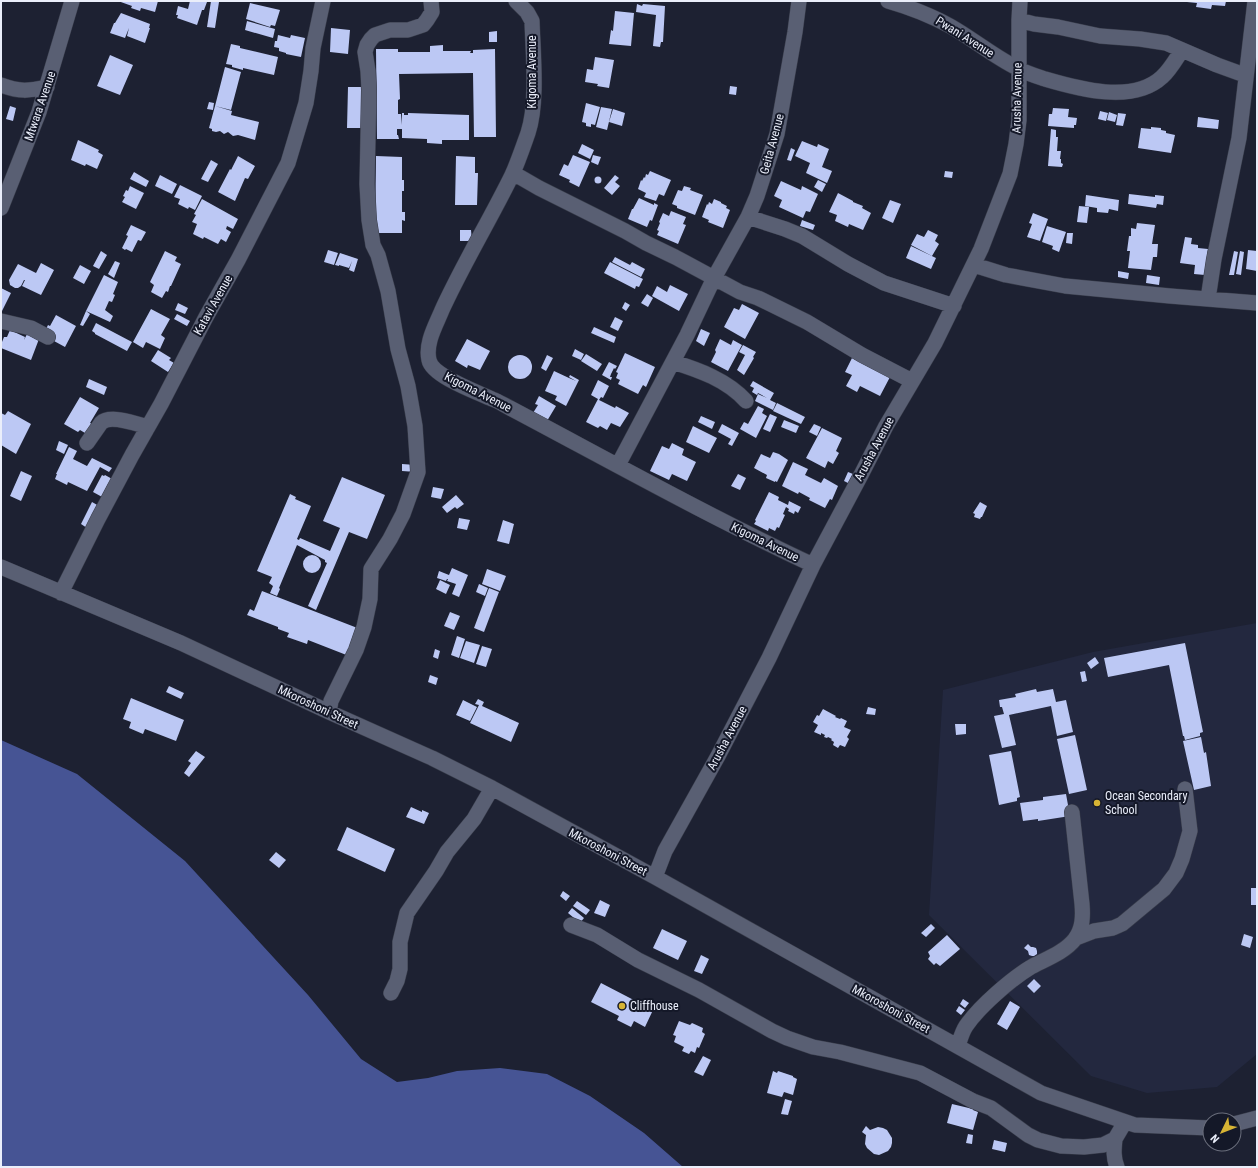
<svg xmlns="http://www.w3.org/2000/svg" width="1258" height="1168" font-family="'Roboto Condensed',sans-serif">
	<style>
		.built { fill: #23283f }
		.water { fill: #465494 }
		.building { fill: #bcc8f4 }
		.lines { fill: none; stroke-linecap: round; stroke-linejoin: round }
		.minor-casing { stroke: #393d4b; stroke-width: 16 }
		.minor { stroke: #595f73; stroke-width: 15 }
		.poi-dot { fill: #d7b434; stroke: #141828; stroke-width: 1.5 }
		.labels { text-anchor: middle; stroke-width: 4; stroke-linejoin: round; paint-order: stroke }
		.street-label { font-size: 12px; fill: #eaeefa; stroke: #141828 }
		.poi-label { font-size: 12px; fill: #eaeefa; stroke: #141828; text-anchor: start }
	</style>
	<rect width="100%" height="100%" fill="#1d2132"/>
	<!-- built -->
	<path class="built" d="M1257,623v431l-40,33 -70,6 -56,-17 -162,-161 14,-225 150,-38z"/>
	<!-- water -->
	<path class="water" d="M1,740l76,34 108,87 123,134 53,64 36,23 31,-4 29,-7 43,-3 47,6 43,22 54,37 39,34h-682z"/>
	<!-- building -->
	<path class="building" d="M118,1h40l-3,11 -14,-4 -1,3 -9,-3 1,-2z
		M190,1h14l3,1 -3,8h-2l-5,15 -20,-7 1,-3h-2l2,-9 10,3z
		M211,1l8,1 -4,26 -8,-1z
		M1187,1h39l-1,5 -13,-1 -1,4 -15,-2 1,-4 -10,-1z
		M250,3l30,7 -5,16 -4,-1 -1,2 -24,-8z
		M637,4l5,2 1,-2 22,2 -2,36h-2l-1,5 -7,-1 3,-31 -20,-3z
		M615,11l19,2 -3,33 -22,-2 2,-14 2,1z
		M121,13l29,11 -1,4h1l-5,15 -18,-7 2,-8 -4,10 -15,-5 4,-10h1z
		M247,21l28,8 -2,9 -28,-8z
		M331,28l19,2 -2,24 -18,-2z
		M497,31v11h-8v-10z
		M278,35l12,3 1,-3 14,3 -4,19 -15,-3v-1l-7,-2v-3l-5,-1 1,-6h2z
		M231,44l9,2v2l38,9 -4,18 -31,-7v2l-11,-3v-2l-6,-1z
		M443,45v6h28l-1,2h3v-3l22,-1 1,88h-22l-1,-64 -74,1 1,25 -2,1v14h3l1,11v-12h2v2h4v-2l61,2v25h-27v4l-15,-1v-4l-25,-1v-9h-5v6h1l1,4h-22l-1,-90h22v3h32v-6z
		M110,55l23,10 -13,30 -23,-9z
		M595,57l19,3 -5,28 -12,-2 1,-2 -13,-2 2,-13 6,1z
		M225,67l16,5 -10,38 -16,-4z
		M730,86l7,1 -1,8 -7,-1z
		M348,87h18v41h-19z
		M209,102l5,1 -1,7 -6,-1z
		M586,103l14,4 -5,18 -4,-1v3l-5,-1v-3l-4,-1z
		M10,106l6,2 -3,13 -7,-2z
		M215,106l17,5 -1,4 28,7 -4,18 -17,-5 -5,1 -5,-4 -4,2 -4,-3 -4,1 -4,-1v-2l-3,-1z
		M601,107l11,2 -5,21 -11,-3z
		M1053,108l16,1 -1,8 9,1 -1,7h-2v3l-26,-2 1,-12h3z
		M613,109l12,4 -3,13 -13,-4z
		M1100,111l8,2 -2,8 -8,-2z
		M1109,112l8,3 -2,7 -8,-2z
		M1118,113l8,1 -3,12 -7,-1z
		M1198,117l21,3 -1,9 -21,-2z
		M1151,127l10,1v2l5,1v2l9,2 -4,18 -33,-5 3,-20 10,1z
		M1051,129l5,1v7h2l-1,14h4l-1,8h1v4l2,1 -1,3 -14,-1z
		M78,140l21,10 -1,2 5,3 -6,14 -11,-5 -1,2 -14,-6z
		M802,141l15,6 1,-3 11,5 -7,18 10,4 -5,12 -21,-10 4,-10 -15,-7z
		M582,144l12,6 -4,9 -12,-6z
		M791,148l4,2 -4,11 -4,-1z
		M573,155l17,7 -11,25 -10,-5 1,-2 -11,-5 5,-11 4,2z
		M593,155l8,2 -3,8 -7,-3z
		M238,156l17,10 -7,13 -3,-1 -10,23 -17,-9 12,-23 1,1z
		M376,156l26,1v23h2v11h-2v21h3v9l-3,-1v13h-27z
		M456,156l19,1v16h3l-1,32h-22z
		M211,160l7,4 -10,18 -7,-3z
		M650,171l21,9 -7,16 -5,-2 -3,7 -12,-4 2,-4 -8,-4 3,-9 1,1 2,-4 1,1 1,-4 2,1z
		M945,171l8,1 -1,6 -8,-1z
		M134,172l15,9 -3,6 -16,-8z
		M160,175l17,9 -5,10 -17,-8z
		M615,175l4,3 -4,4 5,4 -8,9 -8,-7z
		M594.5 180a3.5 3.5 0 1 1 7 0a3.5 3.5 0 1 1-7 0Z
		M818,180l8,4 -4,8 -8,-5z
		M781,181l20,9 1,-4 16,8 -8,18 -4,-1 -3,7 -24,-11 3,-7 -8,-4z
		M180,185l22,11 -7,14 -6,-3 -1,2 -10,-5 2,-5 -6,-2z
		M130,186l14,7 -8,16 -14,-7 3,-5 -2,-1 3,-6 2,1z
		M684,186l7,2 -1,2 13,5 -8,20 -18,-7v-2l-5,-2 6,-14 4,1z
		M838,193l15,8v1l10,4 -1,2 9,5 -8,17 -14,-6 -1,3 -13,-6 2,-6 -8,-3z
		M1129,194l26,3v-2l9,1 -1,9 -6,-1 -1,4 -28,-4z
		M1086,195l33,5 -1,11 -9,-2 -1,4 -11,-1v-4l-12,-2z
		M639,198l15,7v-2l4,2 -6,16 -2,-1 -3,7 -19,-8 4,-10h1z
		M202,199l36,20 -5,10 -6,-3 -1,3 5,3 -5,10 -5,-3 -3,5 -14,-7 -1,2 -10,-5 4,-10 -5,-2 4,-7 -2,-1z
		M714,199l7,3v1l6,3 -1,2 4,2 -7,18 -15,-6 1,-2 -7,-3 5,-13 1,1 1,-3 3,2z
		M890,200l11,4 -8,19 -11,-5z
		M1079,206l10,1 -2,16 -10,-1z
		M671,211l15,6 -3,7 3,1 -8,19 -21,-9 2,-4 -2,-1 3,-7 -1,-1 4,-9 6,3z
		M1033,213l15,6 -8,22 -13,-4 5,-13 -3,-1z
		M802,220l13,5 -2,5 -13,-4z
		M1137,223l18,2 -3,19h6l-1,13h-4l-2,13 -23,-2 2,-17h-3l2,-15h2v-8l5,1z
		M131,225l15,7 -5,9 -3,-1 -6,12 -6,-3 -1,1 -3,-2 6,-12 -2,-1z
		M1047,226l19,6 -7,20 -7,-3 1,-3 -11,-4z
		M460,230h11l1,11h-12z
		M928,230l10,5 -3,6 4,3 -7,12 -21,-11 6,-11 7,3z
		M1067,233h6l-1,11 -6,-1z
		M1185,237l7,1 -1,6 7,1v3l10,1 -3,26 -11,-1 1,-9 -15,-2z
		M911,246l25,12 -5,11 -25,-11z
		M328,250l10,3 -4,12 -10,-3z
		M1248,250l9,1v20l-11,-2z
		M101,251l6,4 -8,14 -6,-3z
		M165,251l12,6 -2,4 6,3 -10,22h-1l-2,6 -2,-1 -4,7 -11,-6 3,-7 -4,-3z
		M1234,251l4,1 -4,23h-5z
		M1240,251l4,1 -3,23 -5,-1z
		M340,253l18,6 -4,13 -5,-2 3,-9 -3,7 -10,-3v1l-4,-1z
		M615,257l15,8 2,-3 13,7 -4,8 -29,-15z
		M115,261l5,2 -6,15 -6,-4z
		M610,262l33,17 -4,8 -3,-1 -1,3 -31,-16z
		M41,263l13,7 -13,25 -19,-9 3,-6h-1l-3,6 -3,2h-3l-5,-3 -1,-5 9,-16 18,9z
		M80,265l11,6 -7,13 -11,-6z
		M1118,271l11,2 -1,6 -10,-2z
		M104,275l14,7 -5,12 2,1 -3,7 -3,-1 -4,9 8,6 -3,6 -24,-11z
		M1147,275l13,2 -1,8 -13,-2z
		M670,285l18,9 -9,17 -27,-15 5,-10 10,6z
		M1,288l10,5 -10,20z
		M647,294l6,4 -5,9 -7,-4z
		M625,302l5,3 -4,6 -4,-3z
		M178,303l10,5 -3,6 -10,-4z
		M742,304l17,9 -14,26 -21,-12 10,-19 5,2z
		M151,309l19,10 -9,16 4,3 -5,11 -14,-7 -3,6 -10,-6z
		M86,311l4,3 -7,12 -3,-1z
		M177,314l13,7 -3,5 -13,-7z
		M56,315l20,11 -11,21 -11,-6 1,-2 -11,-6 4,-8 2,1z
		M615,317l8,4 -5,10 -8,-4z
		M96,323l36,19 -5,9 -32,-17v-1l-3,-2z
		M594,327l22,10 -2,6 -23,-10z
		M701,329l9,4 -6,13 -8,-5z
		M10,330l15,7 -1,3 3,-6 12,5 -8,21 -30,-12v-7l1,1 2,-5h3z
		M467,339l23,12 -10,19 -12,-5 -1,3 -12,-7z
		M720,339l11,6 2,-5 9,5 -14,26 -17,-9 5,-10 -1,-2z
		M743,345l13,7 -3,5 1,1 -10,17 -7,-5 8,-15 -6,-3z
		M575,349l9,5 -3,6 -9,-4z
		M158,350l13,8 -2,2 5,3 -6,9 -17,-11z
		M625,353l30,14 -9,20 -3,-2 -5,9 -20,-10 2,-4 -4,-2 2,-5 -2,-1z
		M586,354l16,10 -5,7 -16,-10z
		M508 367a12 12 0 1 1 24 0a12 12 0 1 1-24 0Z
		M547,355l6,3 -7,13 -5,-3z
		M852,358l38,19 -10,19 -20,-10 -3,6 -11,-6 6,-11 -7,-3z
		M609,362l8,4 -2,3 -1,-1 -3,6 -1,3h2l-1,3 -9,-5z
		M554,371l15,7 -2,4 2,-4 7,3 -7,-4 1,-2 9,5 -13,26 -11,-6 2,-4 -12,-5z
		M89,379l18,8 -3,8 -18,-8z
		M598,380l11,6 -6,12 -2,-1 -2,3 16,8 1,-2 13,7 -9,14 -9,-4 -4,7 -7,-4 -2,2 -12,-6 12,-23 -7,-4z
		M753,381l21,12 -4,7 6,3 -3,7 -18,-9 3,-7 9,4 -9,-5 -1,2 -5,-3 2,-4 -4,-2z
		M539,396l17,10 -9,15 -14,-8 5,-8 -3,-1z
		M80,397l19,11 -9,15 6,3 -6,10 -10,-6 -2,2 -14,-8z
		M777,403l28,14 -4,7 -28,-13z
		M758,406l6,3 -2,4 5,3 -11,22 -16,-9 4,-7 4,2z
		M8,411l23,13 -15,30 -15,-9v-32l4,2z
		M770,414l7,3 -7,15 -7,-3z
		M701,416l14,6 -3,7 -14,-7z
		M784,420l15,6 -3,7 -15,-6z
		M722,424l17,9 -7,13 -4,-2 3,-5 -13,-7z
		M814,424l7,3 -4,9 -8,-4z
		M693,426l24,12 -8,15 -23,-11z
		M822,428l20,10 -6,13 3,2 -6,11 -5,-3 -3,7 -19,-10z
		M59,441l9,4 -4,9 -8,-4z
		M672,443l12,6 -2,6 14,7 -9,19 -15,-7 -3,6 -19,-9 12,-25 7,3z
		M69,447l8,4 -4,8 14,7 5,-8 20,10 -3,4 -9,-5 -13,24 -19,-9 -1,3 -12,-6 2,-5h-1z
		M773,452l6,2 9,6 -11,22 -2,-1v1l-9,-4 1,-3 -13,-7 7,-14 9,4z
		M793,462l15,7 -3,6 16,8 3,-5 14,8 -6,14 -2,-1 -5,9 -16,-8 1,-2 -11,-6 -1,2 -16,-8z
		M402,464l14,1v7l-14,-1z
		M21,471l11,5 -11,25 -11,-5z
		M848,472l5,2 -5,9 -4,-2z
		M738,474l8,4 -6,12 -9,-4z
		M102,475l2,1 1,-1 9,5 -10,18 -11,-6z
		M342,477l43,18 -18,44 -18,-7 -33,78 -8,-4 19,-43 -2,-1v-2l-28,-15 -18,43 1,1 -3,7 -7,-3 3,-7 -4,-3 3,-6 -15,-6 33,-77 6,3 -1,2 16,7 -14,33 2,1 1,-2 30,13 10,-23 -17,-7z
		M433,487l11,2 -3,10 -10,-2z
		M769,492l10,5 -1,3 10,5 1,-4 12,6 -3,6 -3,-2 -1,3 -6,-3 1,-2 -3,-2 -3,7 2,1 -6,13 -2,-1 -2,4 -6,-3 -1,3 -14,-7 2,-3 -1,-1z
		M456,495l8,9 -7,5 -2,-2 -8,6 -5,-6z
		M92,502l7,4 -12,22 -6,-4z
		M980,502l7,4 -5,11h-1l-1,2 -6,-2 1,-3 -2,-1z
		M459,518l11,2 -3,10 -10,-2z
		M503,520l11,4 -5,20 -12,-3z
		M303 564a9 9 0 1 1 18 0a9 9 0 1 1-18 0Z
		M452,568l16,7 -9,22 -7,-3 4,-10 -9,-3 1,-2h-1l-1,2 -9,-3 2,-7 10,4z
		M487,569l19,7 -6,15 -18,-7z
		M440,580l10,5 -4,9 -10,-5z
		M479,584l9,4 -3,8 -9,-4z
		M489,588l10,4 -15,40 -10,-4z
		M262,591l98,38 -11,27 -41,-16 -1,4 -20,-7 2,-4 -11,-4v-2l-31,-12 3,-6 4,2z
		M450,612l10,4 -6,14 -10,-4z
		M457,636l8,3 -6,19 -8,-3z
		M466,641l14,4 -6,18 -14,-5z
		M1185,643l18,89 -3,1v3l-15,4 -1,-4h-1l-14,-71 -61,12 -4,-19z
		M482,646l10,3 -6,18 -10,-3z
		M435,649l5,2 -2,8 -5,-2z
		M1095,657l4,6 -8,6 -4,-6z
		M1085,671l2,10 -5,1 -2,-10z
		M430,675l8,3 -2,7 -8,-3z
		M169,686l15,7 -3,6 -15,-7z
		M1036,689l1,3 16,-3 3,13 10,-2 7,32 -16,4 -6,-30 -42,9 7,30 -14,3 -8,-32 15,-3 -5,1 -2,-7h-2l-1,-7 17,-3 -1,-3z
		M131,698l53,22 -8,21 -31,-12 -2,5 -14,-6 2,-6 -8,-3z
		M478,699l6,3 -2,4 37,17 -8,19 -41,-19 9,-18 -4,-1z
		M463,700l14,7 -7,14 -14,-6z
		M868,707l8,2 -1,6 -9,-1z
		M823,709l13,7 -1,1 5,2 1,-1 6,3 -3,6 7,3 -4,7 2,2 -4,8 -5,-2 -2,3 -5,-3 1,-3 -3,-2 1,-1 -4,-2 -1,1 -3,-1 1,-2 -4,-2v2l-7,-3 4,-7 -5,-3 4,-7 2,1z
		M955,724h11v10l-10,1z
		M1075,735l12,55 -18,4 -12,-55z
		M1201,737l3,16 2,-1 5,34 -17,4 -11,-49z
		M196,751l9,6 -16,20 -5,-4 7,-10 -3,-2z
		M1011,751l9,46 -3,1v3l-18,4 -10,-50z
		M1066,794l4,22 -32,5v-2l-15,2 -3,-18 23,-3v-3z
		M411,807l11,5v-2l7,3 -5,11 -18,-7z
		M347,827l48,22 -10,23 -48,-22z
		M276,852l10,8 -7,8 -10,-8z
		M1251,888h6v17h-6z
		M563,891l7,5 -4,5 -6,-5z
		M600,900l10,5 -5,12 -11,-4z
		M577,901l13,9 -4,5 -13,-9z
		M572,908l12,10 -4,5 -12,-10z
		M931,924l4,4 -9,9 -5,-4z
		M662,929l25,12 -9,19 -25,-12z
		M1244,934l9,3 -3,11 -9,-3z
		M947,935l13,14 -20,17 -4,-3 -2,2 -6,-6 2,-3 -2,-4z
		M1028,944l3,3h2l3,1 1,3v3l-3,2h-2l-3,-1 -1,-4 -4,-3z
		M701,955l8,4 -7,15 -8,-3z
		M1034,979l7,7 -7,7 -7,-7z
		M601,983l52,27 -8,17 -11,-6 -3,6 -14,-7 2,-4 -28,-14z
		M963,999l6,4 -4,5 -5,-4z
		M1010,1001l10,6 -13,23 -10,-6z
		M959,1006l6,4 -4,5 -5,-4z
		M679,1021l11,4 2,-2 11,5 -1,4 3,2 -6,14 -2,-1 -2,6 -4,-2 -2,3 -7,-3 2,-4 -10,-5 2,-6 -3,-1z
		M703,1056l8,4 -8,16 -9,-4z
		M773,1071l4,2 1,-2 15,5v1l4,2 -4,16 -9,-3 -2,5 -15,-4z
		M785,1099l7,2 -4,14 -7,-1z
		M952,1104l21,5v1l5,2 -5,18 -26,-7z
		M866,1126l4,4 8,-3 5,1 4,2 5,8v5l-1,4 -3,4 -9,4 -5,-1 -7,-6 -2,-4 1,-9 -4,-3z
		M968,1134l5,1 -1,9 -6,-1z
		M994,1140l13,3 -2,9 -13,-3z"/>
	<g class="lines">
		<defs>
			<path id="minor" d="M516,1l11,11 5,9c1,33 6,82 -4,112 -5,14 -10,29 -16,42 -22,45 -49,89 -70,135 -6,15 -17,33 -13,50 3,16 48,32 63,39 6,2 12,6 18,9 100,53 200,109 303,157
				M888,1c21,6 42,14 62,25 23,13 43,30 67,42 9,5 19,8 28,11 34,10 88,25 117,-2 8,-7 14,-18 20,-27
				M1019,20l15,4 24,3 42,9 40,3 26,4 51,22 22,8 7,1
				M1,85c19,7 27,6 46,2
				M513,173l26,15 86,43 21,12 29,14 65,35 18,6 49,24 55,33 50,26
				M1,208l38,-96 33,-111
				M748,217l37,12 17,7 46,28 36,19 70,23
				M974,265l32,10 59,11 105,10 87,7
				M1208,299l6,-40 25,-121 16,-137
				M1,321l30,7 17,9
				M673,362c26,8 54,18 73,39
				M87,443l14,-20c9,-9 36,1 47,4
				M618,465l69,-130 27,-57 34,-61 9,-21 20,-62 18,-102 4,-31
				M1,567l180,76 148,69 103,46 60,30 163,89 386,216 94,32 75,3
				M61,593l37,-74 34,-64 29,-51 45,-87 32,-57 50,-97 18,-60 5,-32 2,-23 10,-47
				M329,712l2,-11 25,-51 8,-23 6,-28 1,-30 19,-30 13,-25 15,-42 -3,-46 -7,-40 -10,-37 -10,-58 -10,-36 -5,-10 -4,-25 -2,-36 2,-94 -1,-19 -3,-19 2,-7 4,-6 4,-4 15,-5h18l15,-5 4,-5 5,-8 -1,-11
				M655,877l10,-26 53,-95 51,-98 44,-93 48,-90 25,-49 49,-83 46,-94 29,-75 6,-30 3,-24v-100l1,-19
				M571,925l26,10 41,25 61,30 73,41 15,7 26,9 27,5 80,21 53,28 18,7 37,27 10,5 23,6 23,1 19,-2 12,-6 10,-17
				M1076,938l18,-7 19,-3 9,-4 42,-35 12,-16 6,-14 8,-28 -5,-42
				M391,993l6,-12 3,-12v-27l7,-29 29,-42 11,-19 27,-33 18,-31
				M958,1046c2,-6 4,-14 8,-20 13,-19 45,-47 65,-59 15,-8 34,-15 44,-28 8,-11 8,-23 7,-35l-10,-92
				M1234,1124l23,-6
				M1115,1139c-1,10 -2,18 2,28"/>
		</defs>
		<!-- minor casing -->
		<use href="#minor" class="minor-casing"/>
		<!-- minor -->
		<use href="#minor" class="minor"/>
	</g>
	<!-- markers -->
	<g class="poi-dot">
		<circle cx="1097" cy="803" r="4"/>
		<circle cx="622" cy="1006" r="4"/>
	</g>
	<g class="labels">
		<!-- street labels -->
		<g class="street-label">
			<text transform="translate(965 37) rotate(32)" y="4">Pwani Avenue</text>
			<text transform="translate(532 72) rotate(-90)" y="4">Kigoma Avenue</text>
			<text transform="translate(1017 98) rotate(-89)" y="4">Arusha Avenue</text>
			<text transform="translate(40 106) rotate(-71)" y="4">Mtwara Avenue</text>
			<text transform="translate(772 144) rotate(-75)" y="4">Geita Avenue</text>
			<text transform="translate(213 305) rotate(-61)" y="4">Katavi Avenue</text>
			<text transform="translate(478 392) rotate(27)" y="4">Kigoma Avenue</text>
			<text transform="translate(874 449) rotate(-62)" y="4">Arusha Avenue</text>
			<text transform="translate(765 542) rotate(26)" y="4">Kigoma Avenue</text>
			<text transform="translate(318 707) rotate(25)" y="4">Mkoroshoni Street</text>
			<text transform="translate(727 738) rotate(-62)" y="4">Arusha Avenue</text>
			<text transform="translate(608 852) rotate(28)" y="4">Mkoroshoni Street</text>
			<text transform="translate(891 1009) rotate(29)" y="4">Mkoroshoni Street</text>
		</g>
		<!-- poi labels -->
		<g class="poi-label">
			<text x="1105" y="800">Ocean Secondary<tspan x="1105" dy="14">School</tspan></text>
			<text x="630" y="1010">Cliffhouse</text>
		</g>
	</g>
	<!-- border -->
	<rect width="1258" height="1168" fill="none" stroke="#eaeefa" stroke-width="4"/>
	<!-- north arrow -->
	<g transform="translate(1222 1132) rotate(227)"><circle r="19" fill="#141828" stroke="#6a6e7c"/>
	<path d="M0-3L7 15L0 10L-7 15Z" fill="#d7b434"/>
	<text y="-6" font-size="11" font-weight="bold" text-anchor="middle" fill="#eaeefa">N</text>
	</g>
</svg>
